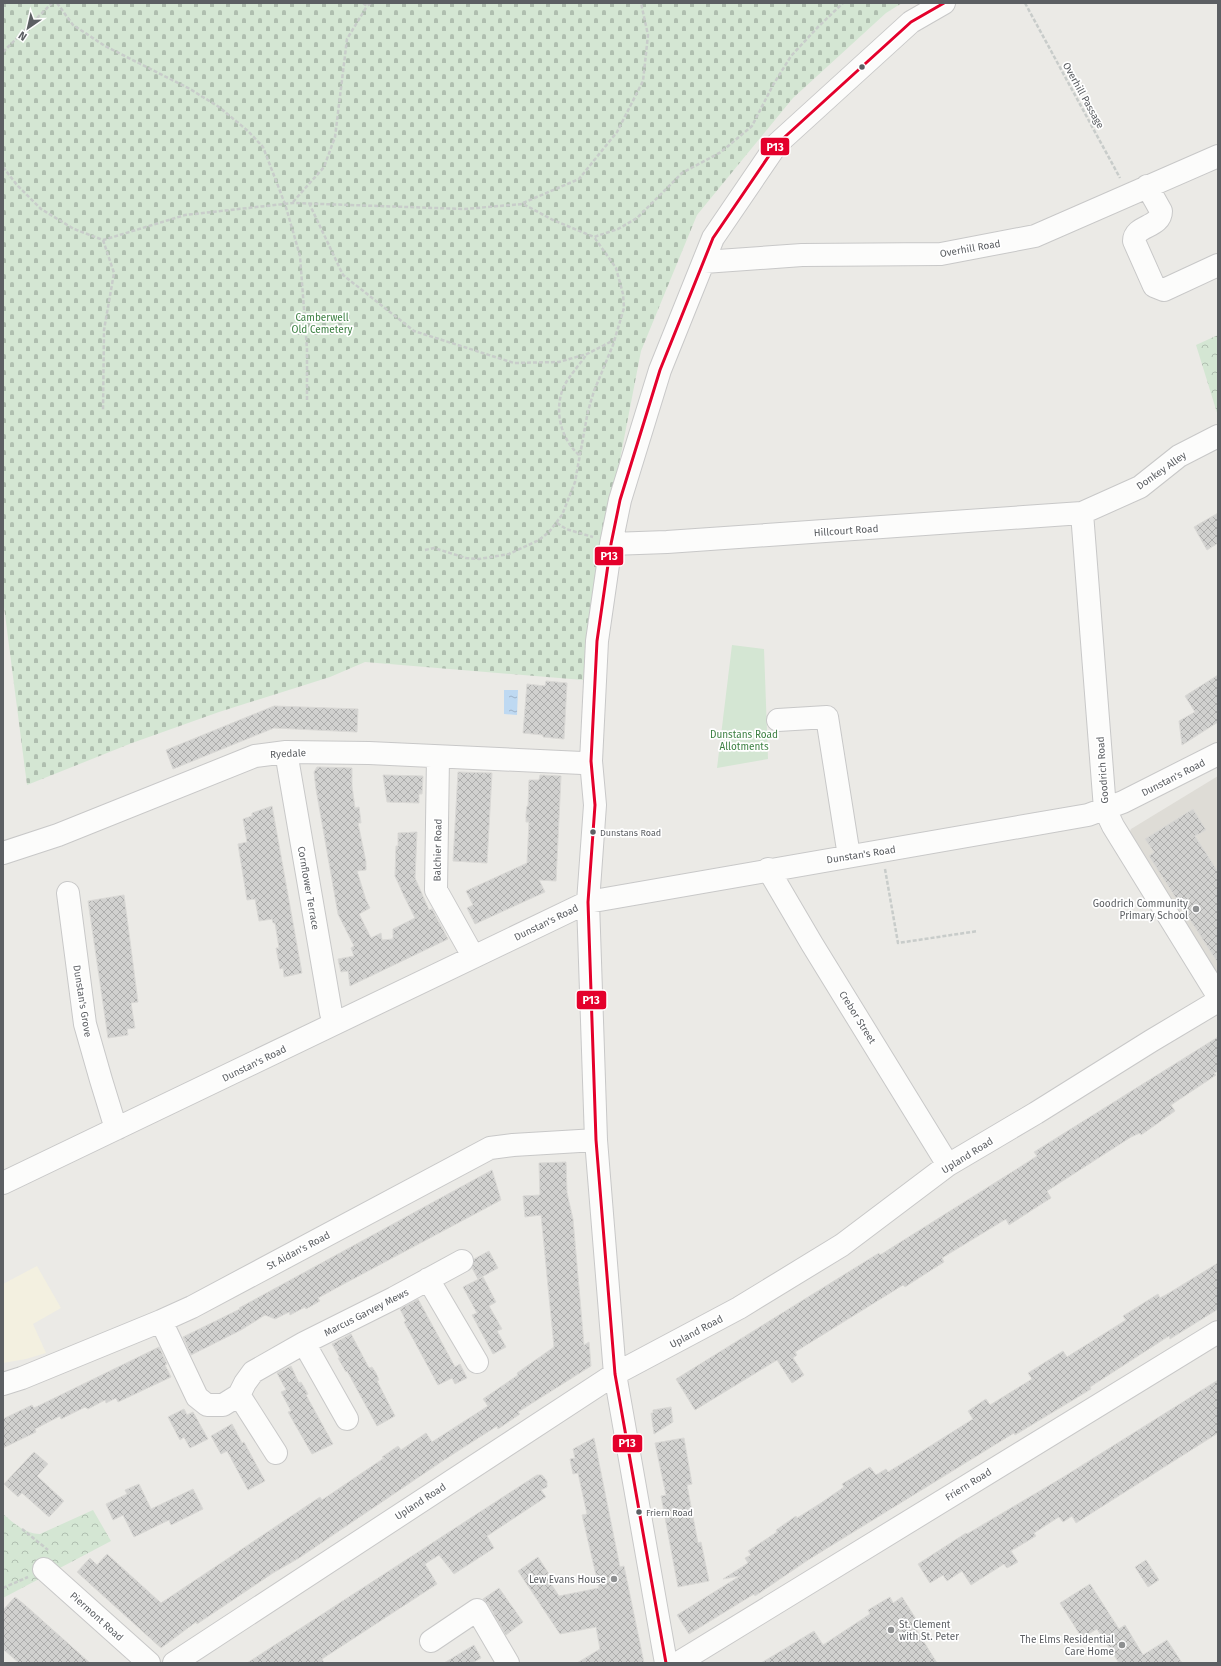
<svg xmlns="http://www.w3.org/2000/svg" width="1221" height="1666" font-family="'Fira Sans',sans-serif">
	<style>
		.commercial { fill: #f3f0e0 }
		.education { fill: #dedcd6 }
		.green { fill: #d4e6d3 }
		.cemetery { fill: url(#cemetery-stones) }
		.park { fill: url(#park-crowns) }
		.water { fill: url(#water-ripples) }
		.building { fill: url(#building-cross-hatch); stroke: #dad9d6 }
		.lines { fill: none; stroke-linecap: round; stroke-linejoin: round }
		.minor-casing { stroke: #c8c8c8; stroke-width: 24 }
		.path { stroke: #c8ccca; stroke-width: 2.5; stroke-dasharray: 4 2; stroke-linecap: butt }
		.minor { stroke: #fcfcfb; stroke-width: 22 }
		.bus-1-casing { stroke: #fff; stroke-width: 6 }
		.bus-1 { stroke: #e4002b; stroke-width: 3 }
		.bus-dot { fill: #5c5f63; stroke: #fff; stroke-width: 1.5 }
		.poi-dot { fill: #8e9091; stroke: #fff; stroke-width: 1.5 }
		.labels { text-anchor: middle; stroke-width: 3.5; stroke-linejoin: round; paint-order: stroke }
		.bus-label { font-size: 9px; fill: #5c5f63; stroke: #fff; text-anchor: start }
		.street-label { font-size: 10px; fill: #5c5f63; stroke: #fff }
		.park-label { font-size: 10px; fill: #3d8143; stroke: #fff }
		.poi-label { font-size: 10px; fill: #5c5f63; stroke: #fff; text-anchor: end }
		.line-badge { stroke: #fff; stroke-width: 1.5 }
		.badge-label { font-size: 11px; text-anchor: middle; font-weight: bold; fill: #fff }
	</style>
	<defs>
		<pattern id="cemetery-stones" width="16" height="16" patternUnits="userSpaceOnUse"><rect width="16" height="16" fill="#d4e6d3"/><path d="M2 7V4a2 2 0 0 1 4 0v3zM10 15v-3a2 2 0 0 1 4 0v3z" fill="#afbeaf"/></pattern>
		<pattern id="park-crowns" width="20" height="18" patternUnits="userSpaceOnUse"><rect width="20" height="18" fill="#d4e6d3"/><path d="M2 6a3 3 0 1 1 6 0M12 15a3 3 0 1 1 6 0" fill="none" stroke="#afbeaf"/></pattern>
		<pattern id="water-ripples" width="26" height="14" patternUnits="userSpaceOnUse"><rect width="26" height="14" fill="#bed9f2"/><path d="M2 4q2-2 4 0t4 0M15 11q2-2 4 0t4 0" fill="none" stroke="#9eb3c8"/></pattern>
		<pattern id="building-cross-hatch" width="8" height="8" patternUnits="userSpaceOnUse"><rect width="8" height="8" fill="#d1d1cf"/><path d="M0 0l8 8M0 8l8-8" fill="none" stroke="#adadac"/></pattern>
	</defs>
	<rect width="100%" height="100%" fill="#ebeae6"/>
	<!-- commercial -->
	<path class="commercial" d="M37,1266l24,42 -28,16 13,29 -20,6 -23,4v-79z"/>
	<!-- education -->
	<path class="education" d="M1218,776v207l-90,-147 3,-7z"/>
	<!-- green -->
	<path class="green" d="M732,645l32,4 4,110 -51,9z"/>
	<!-- cemetery -->
	<path class="cemetery" d="M3,3h899l-16,10 -93,85 -96,117 -56,136 -25,129 -33,200 -218,-18 -35,15 -111,35 -87,31 -105,42 -24,-186z"/>
	<!-- park -->
	<path class="park" d="M1218,335v81l-22,-71z
		M93,1510l18,31 -108,57v-84c11,9 22,20 37,20z"/>
	<!-- water -->
	<path class="water" d="M504,690h14l-1,25 -13,-1z"/>
	<!-- building -->
	<path class="building" d="M1218,513v30l-11,7 -13,-23z
		M1218,675v47l-36,23 -3,-24 16,-9 -10,-16z
		M546,681l21,2 -3,56 -21,-2v-2l-20,-2 4,-49 18,2z
		M274,706l84,3 -1,23 -83,-4 -101,41 -7,-19z
		M317,767l35,1v18l3,22 4,-1 2,16h-3l8,39v8l-9,1 9,29 4,8 -11,6 12,24 10,-5 1,7 11,-1v-10l22,-11 -11,-22 -9,-20 1,-30h2v-13l19,-1 -2,46 14,32 3,-1 16,30 -98,47 -2,-15 -7,1 -3,-13 16,-3 -3,-8 3,-2 -16,-32 -22,-125 -2,-17z
		M458,772l34,1 -5,90 -34,-2z
		M383,775l40,1 -1,18h-3v9l-32,-1z
		M540,775l21,1 -5,105 -17,-1 6,12 -70,32 -8,-16 6,-3 -7,-14 61,-28 2,-41h-3v-8l1,-8h1l1,-26h10z
		M272,806l30,167 -18,4 -1,-9 -3,1 -4,-21h3l-4,-25h-2l-1,-4 -13,2 -4,-22 -8,1 -9,-56 9,-2 -4,-23 9,-3v-3z
		M1193,809l13,21 -11,6 23,36v91l-69,-107 5,-4 -9,-13z
		M124,895l14,107 -7,1 4,25 -8,1 1,6 -20,3 -20,-137z
		M1218,1037v34l-4,2 2,2 -45,30 4,6 -34,24 -1,-2 -9,4 -84,54 4,7 -8,5 -34,22 -3,-6 -64,39 2,4 -22,14 -17,11 -2,-2 -108,67 2,3 -4,3 11,17 -12,8 -15,-23 -82,50 -19,-31 203,-126 1,2 140,-88 17,-11 -3,-4z
		M566,1162l1,31 6,26 11,126 5,-3 2,24 -73,46 2,2 -22,15 -1,-3 -50,32 -148,100 -26,15 -76,51 -1,-2 -35,26 -84,-76 13,-14 7,7 10,-11 54,49 159,-106 2,3 62,-42 -2,-1 16,-11 3,4 25,-17 6,9 56,-36 -5,-7 35,-24 -1,-2 37,-26 -13,-132 -16,2 -2,-21 17,-1 -1,-32z
		M492,1170l9,30 -161,86 -22,12 2,3 -14,8 -1,-2 -15,8 -1,-3 -14,7 -10,-4 -24,15 -50,25 -8,-18 57,-28 -1,-1z
		M489,1251l9,17 -20,11 -6,-11 2,-9z
		M1218,1263v46l-48,30 -1,-3 -14,9 -65,42 1,2 -23,14 -53,32 -1,-2 -206,127 -53,36 -1,-2 -65,40 -12,-19 63,-39 -17,3 25,-16 -3,-5 6,-3 -3,-4 29,-19 -1,-2 20,-14 1,2 24,-15 23,-16 -2,-3 28,-17 6,8 10,-6 2,3 28,-17 57,-36 -5,-8 18,-12 4,6 42,-26 -4,-6 35,-22 4,6 59,-37 -3,-4 35,-22 2,4 9,-5z
		M483,1277l13,25 -7,4 13,23 -5,2 9,16 -13,7 -21,-39 5,-2 -14,-26z
		M418,1299l37,68 5,-3 7,14 -12,6 -3,-6 -14,7 -34,-63 2,-1 -6,-12z
		M351,1334l18,34 3,-1 4,6 3,7 -2,1 18,35 -18,10 -30,-55 -1,1 -8,-14h2l-8,-14z
		M159,1347l8,17 -2,1 6,12 -53,25 -2,-4 -10,5 -1,-3 -17,9 -3,-2 -24,12 -1,-3 -25,13 1,3 -33,16v-29l29,-14 2,3z
		M291,1366l8,17 2,-1 7,12 -2,1 27,49 -21,10 -24,-42 3,-1 -10,-19 5,-2 -9,-17z
		M1218,1380v53l-142,90 -4,-7 -9,6 -4,-5 -25,16 2,3 -25,15 7,11 -11,6 -3,-4 -33,21 -9,-14 -15,10 -4,-6 -13,8 -12,-19 48,-31 1,1 98,-58z
		M671,1407l2,15 -19,12 -3,-21h2v-3z
		M184,1409l3,6 6,-3 15,27 -18,9 -6,-11 -4,3 -12,-23z
		M232,1424l10,19 2,-1 21,39 -17,9 -21,-39 -6,3 -10,-18z
		M594,1438l26,129 4,-1 20,97h-67l23,-14 -4,-22 -36,7 -42,-63 20,-14 11,17 -3,2 13,20 40,-8 -17,-73 5,-1 -9,-41 -5,1 -3,-15 5,-1 -2,-9z
		M684,1438l8,46 -5,1 11,58 3,-1 8,39 -31,6 -17,-91 5,-1 -11,-52z
		M34,1452l14,12 -11,12 27,25 -15,16 -27,-24 -4,4 -14,-13z
		M537,1475h5l5,6v6l-6,3 5,7 -59,39 7,12 -40,26 -15,-19 -14,9 12,20 -115,75 2,4h-77z
		M139,1484l12,25 42,-20 10,20 -32,16 -2,-5 -35,17 -11,-22 -10,5 -7,-16 21,-10 -2,-4z
		M1146,1560l13,20 -11,7 -13,-20z
		M1090,1584l29,45 6,-4 18,30 24,-15 15,23h-63l-22,-34 -15,9 -22,-35z
		M499,1588l24,34 -17,13 -18,-31 -5,-5z
		M15,1597l10,8 65,58h-71l-16,-14v-39z
		M890,1597l3,6 9,-6 14,22 1,5 -3,2 23,37h-176l53,-32 9,14 47,-31 -2,-4z
		M474,1645l7,13 -9,5h-28z"/>
	<g class="lines">
		<defs>
			<path id="minor" d="M1147,186l14,25c0,17 -27,14 -27,30l20,45 10,4 54,-25
				M704,262l98,-7 139,-1 94,-18 183,-80
				M1082,513l23,296 8,17 105,170
				M611,544l56,-2 415,-29 58,-26 39,-31 39,-20
				M778,720l49,-3 22,139
				M286,752l45,261 4,10
				M438,757l-2,133 37,66
				M3,853l55,-18 197,-79 31,-4 83,1 213,10 9,-2
				M768,869l44,75 136,221
				M68,893l17,131 16,56 12,39 5,9
				M3,1183l585,-281 500,-87 35,-13 95,-48
				M428,1279l49,83
				M161,1321l36,76 10,8h16l16,-10 6,-12 8,-11 51,-29 90,-45 68,-37
				M304,1343l43,76
				M3,1384l19,-6 139,-57 31,-14 298,-159 23,-3 83,-5
				M239,1395l37,58
				M44,1569l105,94
				M431,1641l46,-31 31,53
				M174,1663l441,-289 124,-66 103,-63 106,-80 88,-52 115,-72 67,-40
				M666,1663l-51,-289 -19,-234 -8,-238 7,-97 -4,-44 6,-120 14,-97 9,-44 40,-130 53,-132 64,-94 134,-122 33,-19
				M678,1663l540,-331"/>
		</defs>
		<!-- minor casing -->
		<use href="#minor" class="minor-casing"/>
		<!-- path -->
		<path class="path" d="M57,3l16,22 32,21 85,43 29,18 29,24 15,16 22,57 15,52 7,93v53
			M363,3l4,3 4,-3
			M1025,3l95,175
			M3,52l49,-49
			M3,167l14,18 24,24 33,20 29,11 82,-25 108,-12 171,6 59,-5 30,16 41,17 24,-8 19,-11 45,-45 39,-21 31,-26 21,-41 18,-29 26,-28 26,-25
			M293,202l31,-35 11,-30 12,-98 20,-33
			M309,203l34,72 71,56 100,32 45,-1 28,-8 27,-14
			M523,203l56,-24 38,-47 26,-51 5,-46 -7,-32
			M103,240l11,33 -10,57 -1,81
			M579,455c-19,-17 -26,-47 -14,-71 6,-10 15,-20 22,-30
			M557,523l9,6 27,8
			M425,550l9,-2 32,10 13,1 30,-5 30,-14 10,-8 13,-17 13,-33 13,-71 6,-20 19,-46 11,-37 -1,-14 -7,-26 -22,-31
			M885,869l13,74 80,-12
			M22,1529l26,21
			M3,1588l25,-11"/>
		<!-- minor -->
		<use href="#minor" class="minor"/>
		<defs>
			<path id="bus-1" d="M666,1663l-51,-289 -19,-234 -8,-238 7,-97 -4,-44 6,-120 14,-97 9,-44 40,-130 53,-132 64,-94 134,-122 33,-19"/>
		</defs>
		<!-- bus-1 casing -->
		<use href="#bus-1" class="bus-1-casing"/>
		<!-- bus-1 -->
		<use href="#bus-1" class="bus-1"/>
	</g>
	<!-- markers -->
	<g class="bus-dot">
		<circle cx="862" cy="67" r="3.5"/>
		<circle cx="593" cy="832" r="3.5"/>
		<circle cx="639" cy="1512" r="3.5"/>
	</g>
	<g class="poi-dot">
		<circle cx="1196" cy="909" r="4"/>
		<circle cx="614" cy="1579" r="4"/>
		<circle cx="891" cy="1630" r="4"/>
		<circle cx="1122" cy="1645" r="4"/>
	</g>
	<g class="labels">
		<!-- bus labels -->
		<g class="bus-label">
			<text x="600" y="836">Dunstans Road</text>
			<text x="646" y="1516">Friern Road</text>
		</g>
		<!-- street labels -->
		<g class="street-label">
			<text transform="translate(1084 95) rotate(61)" y="4">Overhill Passage</text>
			<text transform="translate(970 248) rotate(-10)" y="4">Overhill Road</text>
			<text transform="translate(1161 470) rotate(-35)" y="4">Donkey Alley</text>
			<text transform="translate(846 530) rotate(-4)" y="4">Hillcourt Road</text>
			<text transform="translate(288 753) rotate(-3)" y="4">Ryedale</text>
			<text transform="translate(1102 770) rotate(-94)" y="4">Goodrich Road</text>
			<text transform="translate(1173 777) rotate(-27)" y="4">Dunstan's Road</text>
			<text transform="translate(437 850) rotate(-89)" y="4">Balchier Road</text>
			<text transform="translate(861 854) rotate(-9)" y="4">Dunstan's Road</text>
			<text transform="translate(309 888) rotate(80)" y="4">Cornflower Terrace</text>
			<text transform="translate(546 922) rotate(-26)" y="4">Dunstan's Road</text>
			<text transform="translate(83 1001) rotate(81)" y="4">Dunstan's Grove</text>
			<text transform="translate(858 1017) rotate(58)" y="4">Crebor Street</text>
			<text transform="translate(254 1063) rotate(-26)" y="4">Dunstan's Road</text>
			<text transform="translate(967 1155) rotate(-32)" y="4">Upland Road</text>
			<text transform="translate(298 1250) rotate(-28)" y="4">St Aidan's Road</text>
			<text transform="translate(366 1312) rotate(-27)" y="4">Marcus Garvey Mews</text>
			<text transform="translate(696 1331) rotate(-28)" y="4">Upland Road</text>
			<text transform="translate(968 1484) rotate(-32)" y="4">Friern Road</text>
			<text transform="translate(420 1501) rotate(-33)" y="4">Upland Road</text>
			<text transform="translate(97 1616) rotate(42)" y="4">Piermont Road</text>
		</g>
		<!-- park labels -->
		<g class="park-label">
			<text x="322" y="321">Camberwell<tspan x="322" dy="12">Old Cemetery</tspan></text>
			<text x="744" y="738">Dunstans Road<tspan x="744" dy="12">Allotments</tspan></text>
		</g>
		<!-- poi labels -->
		<g class="poi-label">
			<text x="1188" y="907">Goodrich Community<tspan x="1188" dy="12">Primary School</tspan></text>
			<text x="606" y="1583">Lew Evans House</text>
			<text x="899" y="1628" text-anchor="start">St. Clement<tspan x="899" dy="12">with St. Peter</tspan></text>
			<text x="1114" y="1643">The Elms Residential<tspan x="1114" dy="12">Care Home</tspan></text>
		</g>
	</g>
	<g class="line-badge">
		<rect x="760" y="137" width="30" height="19" rx="4" fill="#e4002b"/>
		<rect x="594" y="546" width="30" height="20" rx="4" fill="#e4002b"/>
		<rect x="576" y="990" width="31" height="20" rx="4" fill="#e4002b"/>
		<rect x="612" y="1434" width="31" height="19" rx="4" fill="#e4002b"/>
	</g>
	<g class="badge-label">
		<text x="775" y="151">P13</text>
		<text x="609" y="560">P13</text>
		<text x="591" y="1004">P13</text>
		<text x="627" y="1447">P13</text>
	</g>
	<!-- border -->
	<rect width="1221" height="1666" fill="none" stroke="#5c5f63" stroke-width="8"/>
	<!-- north arrow -->
	<g transform="translate(28 28) rotate(214)" stroke="#ffffff" stroke-width="3" paint-order="stroke">
	<path d="M0-3L7 15L0 10L-7 15Z" fill="#5c5f63"/>
	<text y="-6" font-size="11" font-weight="bold" text-anchor="middle" fill="#5c5f63">N</text>
	</g>
</svg>
